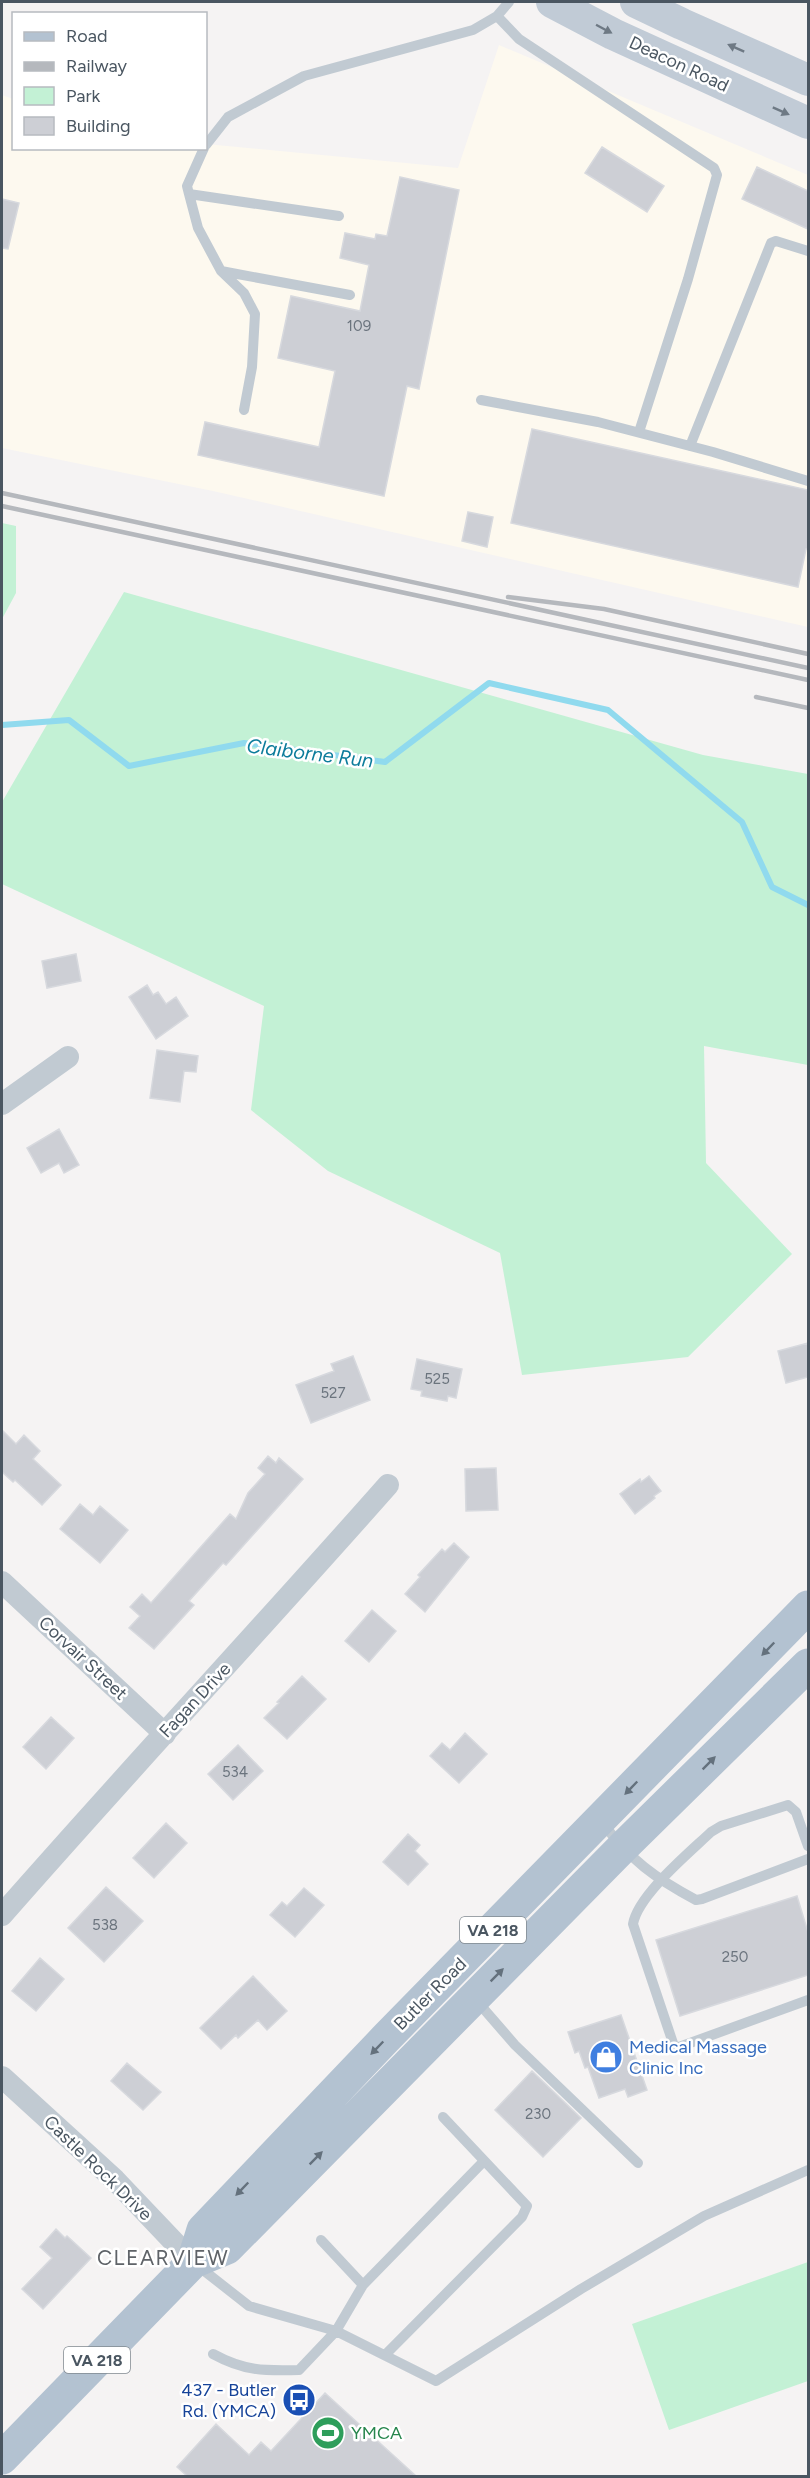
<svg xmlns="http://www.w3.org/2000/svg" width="810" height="2478" font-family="Figtree,sans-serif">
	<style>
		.commercial { fill: #fdf9ef }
		.green { fill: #c3f1d5 }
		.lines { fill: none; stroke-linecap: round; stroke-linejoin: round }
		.stream { stroke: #90daee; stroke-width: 6 }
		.building { fill: #cdcfd5; stroke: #d7d9de; stroke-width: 1.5 }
		.lane { stroke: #c1cad2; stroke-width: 10 }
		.street { stroke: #c1cad2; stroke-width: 22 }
		.secondary { stroke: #c1cbd6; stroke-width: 32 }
		.primary { stroke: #b3c2d1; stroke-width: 33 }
		.rail { stroke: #b5b8bd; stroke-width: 4.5 }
		.oneway { fill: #6e7984 }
		.oneway2 { fill: #64717d }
		.labels { text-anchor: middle; stroke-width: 5; stroke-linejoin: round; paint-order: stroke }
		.number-label { font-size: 15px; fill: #6b747e }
		.shield { fill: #fff; stroke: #808990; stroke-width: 1.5 }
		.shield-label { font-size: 16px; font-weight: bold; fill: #4a5661 }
		.street-label { font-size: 18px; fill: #4a5661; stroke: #fff }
		.shop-label { font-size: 18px; fill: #366cbe; stroke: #fff; text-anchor: start }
		.transit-label { font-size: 18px; fill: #164399; stroke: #fff; text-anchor: end }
		.leisure-label { font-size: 18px; fill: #27864d; stroke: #fff; text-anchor: start }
		.water-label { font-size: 20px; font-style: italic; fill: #0c7c9b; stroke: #fff }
		.quarter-label { font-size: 21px; letter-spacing: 1.5px; fill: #5f6368; stroke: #fff }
	</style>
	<rect width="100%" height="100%" fill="#f5f3f3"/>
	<!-- commercial -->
	<path class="commercial" d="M499,45l309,130v452l-595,-136 -211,-43v-353l11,4 1,49h192v-4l252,24z"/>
	<!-- green -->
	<path class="green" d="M2,523l14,3v67l-14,26z
		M124,592l579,163 105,19v291l-104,-19 2,117 86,91 -104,103 -166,18 -22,-122 -172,-82 -77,-61 13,-104 -262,-122v-82z
		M808,2262v119l-139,49 -37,-106z"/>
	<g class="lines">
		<!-- stream -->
		<path class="stream" d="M2,725l67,-5 60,46 115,-23 141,19 104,-79 119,27 134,112 30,65 36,18"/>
	</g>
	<!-- building -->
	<path class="building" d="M602,147l62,39 -17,26 -62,-39z
		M757,167l51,24v38l-66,-30z
		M400,177l59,13 -40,199 -12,-3 -23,110 -186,-41 7,-33 114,25 16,-76 -57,-13 13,-62 69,15 9,-46 -29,-7 5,-25 30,6 1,-5 11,2z
		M2,199l17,4 -11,46 -6,-1z
		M532,429l276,61v59h-2l-8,38 -287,-64z
		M468,512l25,5 -6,30 -25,-6z
		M76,954l5,27 -34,7 -5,-27z
		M147,985l6,10 5,-3 8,12 10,-7 12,19 -32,23 -27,-42z
		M157,1050l41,6 -2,16 -12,-1 -4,31 -30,-4z
		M59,1129l20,36 -15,8 -5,-10 -18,10 -14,-25z
		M808,1343v34l-22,6 -8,-32z
		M353,1356l17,44 -59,23 -15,-38 38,-14 -3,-7z
		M417,1359l45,10 -6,29 -8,-2 -1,5 -26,-5 1,-5 -11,-2z
		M2,1430l14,14 8,-9 16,16 -7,8 28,26 -19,20 -27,-25 -2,2 -11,-10z
		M268,1456l8,7 3,-5 24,21 -77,86 -3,-2 -34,38 5,4 -40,44 -25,-21 11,-12 -10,-9 12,-13 9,9 79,-89 6,5 12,-26 17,-19 -7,-6z
		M496,1468l2,42 -32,1 -1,-42z
		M649,1476l12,15 -7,5 1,2 -20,16 -15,-20 20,-15 1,3z
		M80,1504l13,11 7,-9 28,24 -28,33 -40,-34z
		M454,1543l15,14 -44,55 -20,-18 15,-17 -2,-2 24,-26 3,3z
		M372,1610l24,21 -27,31 -24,-21z
		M302,1676l24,23 -39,40 -23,-21 15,-15 -2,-1z
		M51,1717l23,21 -28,31 -23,-22z
		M465,1733l22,21 -28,29 -29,-27 12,-13 8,7z
		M238,1745l25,26 -30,29 -25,-26z
		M166,1823l21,20 -33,35 -21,-20z
		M408,1834l12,11 -5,6 13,13 -20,21 -25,-23z
		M106,1887l37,34 -39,41 -36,-34z
		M304,1888l20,17 -29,32 -25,-22 12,-13 5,4z
		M797,1896l11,36v43l-128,41 -24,-76z
		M40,1958l24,21 -28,32 -24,-20z
		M253,1976l34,35 -20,19 -9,-10 -20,18 -2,-3 -15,14 -21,-21z
		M621,2015l26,75 -19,7 -3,-8 -26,9 -11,-31 -3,1 -6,-17 -4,2 -7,-21z
		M127,2063l34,29 -18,18 -32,-29z
		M532,2071l49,47 -38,39 -48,-47z
		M56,2229l9,9 2,-2 24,22 -48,51 -21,-20 30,-31 -12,-11z
		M325,2393l91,83h-229l-10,-9 39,-43 33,31 12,-13 10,9z"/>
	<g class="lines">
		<!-- lane -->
		<path class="lane" d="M497,16l22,23 195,129 3,7 -29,104 -49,153
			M206,145l22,-28 76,-41 169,-46 24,-14 12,-14
			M204,148l-17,38 2,8 150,22
			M189,194l9,34 23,43 23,22 11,21 -3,53 -8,43
			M221,271l129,24
			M481,400l117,22 115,30 95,29
			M690,446l81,-203 5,-2 32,10
			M602,1822c28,38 53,56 94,78l6,-1 106,-40
			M808,1846l-12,-34 -8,-7 -67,21 -10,6c-22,21 -73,63 -78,92l41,122 5,1 129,-47
			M476,2000l39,45 123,118
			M321,2240l42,45
			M198,2266l51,40 87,25 100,50 145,-92 123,-73 104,-46
			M213,2354c31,17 51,17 86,16l37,-39 27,-46 121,-124
			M385,2355l137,-138 5,-11 -84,-89"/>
		<!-- street -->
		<path class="street" d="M2,1104l66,-47
			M2,1582l163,152
			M2,1915c127,-145 258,-285 386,-430
			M2,2077l113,103 78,82"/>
		<!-- secondary -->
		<path class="secondary" d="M552,2l61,32 195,89
			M636,2l46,22 126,56"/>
		<!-- primary -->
		<path class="primary" d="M193,2262l10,-32 183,-192 422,-431
			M2,2458l191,-196 34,-14 395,-400 186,-183"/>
		<!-- rail -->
		<path class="rail" d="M2,493l806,175
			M2,506l806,174
			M508,597l96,12 204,45
			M756,697l52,11"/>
	</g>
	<!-- one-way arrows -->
	<defs><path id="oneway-solid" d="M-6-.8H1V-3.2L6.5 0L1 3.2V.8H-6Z" transform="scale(1.5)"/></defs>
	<g class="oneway">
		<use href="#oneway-solid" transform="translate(604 29) rotate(28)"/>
		<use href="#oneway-solid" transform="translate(736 48) rotate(-156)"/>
		<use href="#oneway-solid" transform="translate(781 111) rotate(24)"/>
	</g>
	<g class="oneway2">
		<use href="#oneway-solid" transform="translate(768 1649) rotate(134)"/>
		<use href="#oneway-solid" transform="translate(709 1763) rotate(-45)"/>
		<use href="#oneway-solid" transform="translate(631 1788) rotate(134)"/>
		<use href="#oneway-solid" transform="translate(497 1975) rotate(-45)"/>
		<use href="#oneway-solid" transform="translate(377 2048) rotate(134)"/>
		<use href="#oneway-solid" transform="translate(316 2158) rotate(-45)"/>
		<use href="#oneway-solid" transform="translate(242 2189) rotate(134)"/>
	</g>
	<!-- icons -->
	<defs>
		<symbol id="shop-disc" viewBox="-11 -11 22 22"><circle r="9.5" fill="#3f7fe0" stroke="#fff"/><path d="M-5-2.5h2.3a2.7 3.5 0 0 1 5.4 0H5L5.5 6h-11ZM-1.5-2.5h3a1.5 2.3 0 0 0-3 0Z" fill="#fff"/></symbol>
		<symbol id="bus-disc" viewBox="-11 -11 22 22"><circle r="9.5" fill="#1a4fb4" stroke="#fff"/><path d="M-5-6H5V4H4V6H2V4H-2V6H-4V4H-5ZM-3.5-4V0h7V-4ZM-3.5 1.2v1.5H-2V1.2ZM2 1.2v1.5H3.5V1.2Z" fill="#fff"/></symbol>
		<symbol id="stadium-disc" viewBox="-11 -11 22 22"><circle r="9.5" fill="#2e9e5b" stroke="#fff"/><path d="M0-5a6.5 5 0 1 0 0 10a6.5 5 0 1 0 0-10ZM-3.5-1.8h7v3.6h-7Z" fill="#fff"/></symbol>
	</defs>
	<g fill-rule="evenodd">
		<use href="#shop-disc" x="587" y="2038" width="38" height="38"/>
		<use href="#bus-disc" x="280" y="2381" width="38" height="38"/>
		<use href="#stadium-disc" x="309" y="2414" width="38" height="38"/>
	</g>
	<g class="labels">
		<!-- number labels -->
		<g class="number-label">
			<text x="359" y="331">109</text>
			<text x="437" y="1384">525</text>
			<text x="333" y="1398">527</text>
			<text x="235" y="1777">534</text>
			<text x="105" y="1930">538</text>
			<text x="735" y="1962">250</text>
			<text x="538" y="2119">230</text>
		</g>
		<!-- shield labels -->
		<g class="shield">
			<rect x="460" y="1917" width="66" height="26" rx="4.5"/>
			<rect x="64" y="2347" width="66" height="26" rx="4.5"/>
		</g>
		<g class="shield-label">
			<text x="493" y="1936">VA 218</text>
			<text x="97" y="2366">VA 218</text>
		</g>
		<!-- street labels -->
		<g class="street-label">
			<text transform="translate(679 64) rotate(25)" y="6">Deacon Road</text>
			<text transform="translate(83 1658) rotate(43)" y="6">Corvair Street</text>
			<text transform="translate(195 1700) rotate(-47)" y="6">Fagan Drive</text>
			<text transform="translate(430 1994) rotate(-45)" y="6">Butler Road</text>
			<text transform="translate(98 2168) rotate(44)" y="6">Castle Rock Drive</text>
		</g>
		<!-- shop labels -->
		<g class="shop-label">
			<text x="629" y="2053">Medical Massage<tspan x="629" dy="21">Clinic Inc</tspan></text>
		</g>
		<!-- transit labels -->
		<g class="transit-label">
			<text x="276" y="2396">437 - Butler<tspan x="276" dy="21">Rd. (YMCA)</tspan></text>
		</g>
		<!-- leisure labels -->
		<g class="leisure-label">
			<text x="351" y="2439">YMCA</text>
		</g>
		<!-- water labels -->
		<g class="water-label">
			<text transform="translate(310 753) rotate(7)" y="7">Claiborne Run</text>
		</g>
		<!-- quarter labels -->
		<g class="quarter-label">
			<text x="163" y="2265">CLEARVIEW</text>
		</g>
	</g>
	<!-- border -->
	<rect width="810" height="2478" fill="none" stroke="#4a5661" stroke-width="6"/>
	<!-- legend -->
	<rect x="12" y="12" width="195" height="138" fill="#ffffff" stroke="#b7bbc0" stroke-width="1.5"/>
	<rect x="24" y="32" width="30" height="9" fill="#b3c2d1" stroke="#b7bbc0" stroke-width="1.5"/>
	<text x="66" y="42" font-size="18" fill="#4a5661">Road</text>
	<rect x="24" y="62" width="30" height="9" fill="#b5b8bd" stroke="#b7bbc0" stroke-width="1.5"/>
	<text x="66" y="72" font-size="18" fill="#4a5661">Railway</text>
	<rect x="24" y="87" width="30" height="18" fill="#c3f1d5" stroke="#b7bbc0" stroke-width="1.5"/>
	<text x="66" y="102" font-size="18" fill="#4a5661">Park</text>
	<rect x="24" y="117" width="30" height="18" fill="#cdcfd5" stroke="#b7bbc0" stroke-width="1.5"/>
	<text x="66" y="132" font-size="18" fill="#4a5661">Building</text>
</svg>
